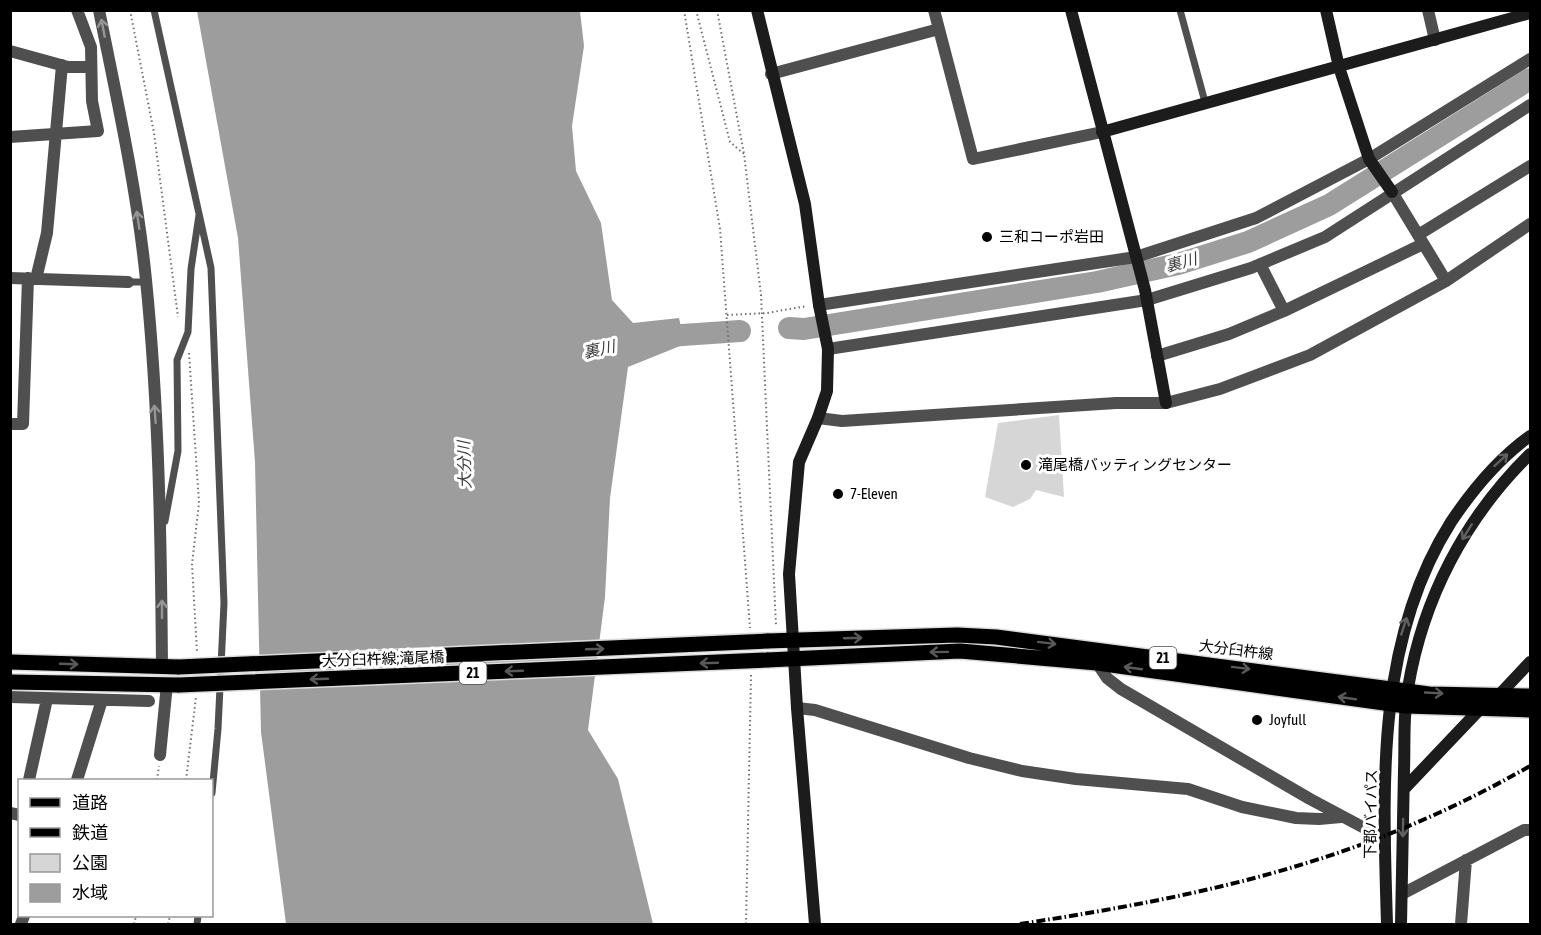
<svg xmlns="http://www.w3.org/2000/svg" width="1541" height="935" font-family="'Asap Condensed','Noto Sans JP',sans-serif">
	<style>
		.green { fill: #d6d6d6 }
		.water { fill: #9d9d9d }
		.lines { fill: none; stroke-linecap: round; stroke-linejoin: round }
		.river { stroke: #9d9d9d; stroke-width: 22 }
		.primary-casing { stroke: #dbdbdb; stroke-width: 18 }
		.path { stroke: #717171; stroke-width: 2; stroke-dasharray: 1.5 3; stroke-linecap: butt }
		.lane { stroke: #4f4f4f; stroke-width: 7 }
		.street { stroke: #4f4f4f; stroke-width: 12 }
		.secondary { stroke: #1c1c1c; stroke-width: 12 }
		.primary { stroke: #000; stroke-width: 15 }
		.rail { stroke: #000; stroke-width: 4; stroke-dasharray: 9 3 1.5 3; stroke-linecap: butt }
		.primary-bridge-casing { stroke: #dbdbdb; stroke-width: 18; stroke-linecap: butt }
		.primary-bridge { stroke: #000; stroke-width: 15 }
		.oneway { stroke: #959595 }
		.oneway2 { stroke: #606060 }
		.oneway3 { stroke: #595959 }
		.poi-dot { fill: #000; stroke: #fff; stroke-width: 2 }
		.labels { text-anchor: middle; stroke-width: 6; stroke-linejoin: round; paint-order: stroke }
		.shield { fill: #fff; stroke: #4c4c4c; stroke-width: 1.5 }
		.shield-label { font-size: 14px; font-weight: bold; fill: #000 }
		.poi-label { font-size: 15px; fill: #000; stroke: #fff; text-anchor: start }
		.street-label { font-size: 15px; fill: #000; stroke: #fff }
		.water-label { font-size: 16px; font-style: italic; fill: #3e3e3e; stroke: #fff }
	</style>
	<rect width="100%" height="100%" fill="#fff"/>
	<!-- green -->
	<path class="green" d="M1059,415l5,82 -28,-7 -6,9 -17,8 -28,-10 13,-74z"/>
	<!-- water -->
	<path class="water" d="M197,11h383l4,35 -12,80 4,45 25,52 11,77 21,23 46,-5 6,26 -57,23 -18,131 -5,99 -17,133 30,49 35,145h-367l-25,-192 -6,-270 -17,-224z"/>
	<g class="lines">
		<!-- river -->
		<path class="river" d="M789,328l15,1 293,-47 81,-18 70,-22 81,-37 201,-126
			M654,337l86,-6"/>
		<defs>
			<path id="primary" d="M767,641l190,-6 39,2 433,57 101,2
				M767,660l193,-9 137,12 309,43 124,4
				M10,662l169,5
				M10,682l169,3"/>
		</defs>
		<!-- primary casing -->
		<use href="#primary" class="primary-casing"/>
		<!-- path -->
		<path class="path" d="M130,10l24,123 24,184
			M684,10l36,219 30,399
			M696,10l34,132 14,12
			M717,10l27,144 17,141 15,331
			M727,315l40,-2 40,-7
			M189,353l10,150 -7,61 5,88
			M157,780l2,-14
			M186,780l10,-83
			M134,924l2,-8
			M168,924l2,-8
			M746,924l5,-249"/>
		<!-- lane -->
		<path class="lane" d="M154,10l57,258 13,335 -6,126 -6,64
			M1180,10l25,92
			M128,282h18
			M165,521l13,-70 -1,-91 11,-28 3,-63 8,-54
			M197,924l1,-8"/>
		<!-- street -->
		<path class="street" d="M99,10c18,90 38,179 47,270 13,129 15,258 16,387
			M934,10l39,149 129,-27
			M1428,10l7,30
			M10,51l58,16h23
			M771,74l168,-45
			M10,137l88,-6 -6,-30 -1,-54 -14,-37
			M1392,192l54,89
			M1418,235l112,-69
			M1260,264l24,47
			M10,278l118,4
			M36,279l11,-46 15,-168
			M819,305l317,-48 120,-39 113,-59 161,-100
			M828,349l319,-49 104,-32 74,-31 205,-132
			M1157,356l72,-22 55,-23 139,-67
			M818,418l24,3 274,-18h50l54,-14 90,-34 136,-74 84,-57
			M10,424h13l5,-146
			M1097,663l10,15 14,11 189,110 75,40
			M10,697l139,4
			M797,708l18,2 154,48 53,13 54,8 112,10 54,18 54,11 23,1 22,-2
			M160,755l7,-71
			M29,780l18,-81
			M77,780l25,-80
			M10,813l10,2
			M1402,894l122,-64h6
			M21,924l3,-8
			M1461,924l5,-64"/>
		<!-- secondary -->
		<path class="secondary" d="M757,10l48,194 14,101 9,44 -1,42 -9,27 -19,44 -10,112 8,134 18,216
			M1071,10l74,280 21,113
			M1326,10l13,57 30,92 23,33
			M1102,132l428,-119
			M1499,695l31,-33
			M1404,789l77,-81
			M1387,924c-4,-136 -12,-282 64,-402 22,-33 47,-63 79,-86
			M1401,924c1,-51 2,-103 3,-154 1,-27 -1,-56 4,-82 15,-90 57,-170 122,-234"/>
		<!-- primary -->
		<use href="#primary" class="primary"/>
		<!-- rail -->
		<path class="rail" d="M1020,924c189,-29 342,-62 510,-158"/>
		<defs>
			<path id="primary-bridge" d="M179,667l588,-26
				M179,685l588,-25"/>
		</defs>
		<!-- primary-bridge casing -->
		<use href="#primary-bridge" class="primary-bridge-casing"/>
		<!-- primary-bridge -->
		<use href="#primary-bridge" class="primary-bridge"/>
	</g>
	<!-- one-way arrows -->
	<defs><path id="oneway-shaft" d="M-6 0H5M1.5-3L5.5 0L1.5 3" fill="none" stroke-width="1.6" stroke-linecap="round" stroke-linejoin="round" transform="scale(1.5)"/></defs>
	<g class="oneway">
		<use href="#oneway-shaft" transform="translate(103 28) rotate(-101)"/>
		<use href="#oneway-shaft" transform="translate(138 220) rotate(-99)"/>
		<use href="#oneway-shaft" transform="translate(155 414) rotate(-94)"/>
		<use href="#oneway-shaft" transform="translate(162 609) rotate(-90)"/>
	</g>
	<g class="oneway2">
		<use href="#oneway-shaft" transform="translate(1501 460) rotate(-42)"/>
		<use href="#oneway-shaft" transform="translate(1467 532) rotate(122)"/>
		<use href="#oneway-shaft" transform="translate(1404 626) rotate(-72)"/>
		<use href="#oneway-shaft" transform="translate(1403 828) rotate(91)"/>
	</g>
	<g class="oneway3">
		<use href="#oneway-shaft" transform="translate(853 638) rotate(-2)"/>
		<use href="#oneway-shaft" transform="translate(1047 643) rotate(7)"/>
		<use href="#oneway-shaft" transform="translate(595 649) rotate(-2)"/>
		<use href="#oneway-shaft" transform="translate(939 652) rotate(179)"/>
		<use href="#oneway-shaft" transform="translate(709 663) rotate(178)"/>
		<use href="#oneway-shaft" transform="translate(69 664) rotate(2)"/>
		<use href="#oneway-shaft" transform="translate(1133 668) rotate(-172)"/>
		<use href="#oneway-shaft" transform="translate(1241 668) rotate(7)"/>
		<use href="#oneway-shaft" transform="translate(514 671) rotate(178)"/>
		<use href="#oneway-shaft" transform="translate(319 679) rotate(178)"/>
		<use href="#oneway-shaft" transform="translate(1434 693) rotate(3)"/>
		<use href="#oneway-shaft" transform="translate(1347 698) rotate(-172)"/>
	</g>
	<!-- markers -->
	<g class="poi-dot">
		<circle cx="987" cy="237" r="6"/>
		<circle cx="1026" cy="465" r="6"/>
		<circle cx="838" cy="494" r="6"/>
		<circle cx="1257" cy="720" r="6"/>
	</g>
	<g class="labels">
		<!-- shield labels -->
		<g class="shield">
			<rect x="1149.5" y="647" width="27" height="22" rx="4.5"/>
			<rect x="459.5" y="662" width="27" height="22" rx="4.5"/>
		</g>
		<g class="shield-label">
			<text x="1163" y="663">21</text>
			<text x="473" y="678">21</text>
		</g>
		<!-- poi labels -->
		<g class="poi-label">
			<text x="999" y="242">三和コーポ岩田</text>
			<text x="1038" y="470">滝尾橋バッティングセンター</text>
			<text x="850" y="499">7-Eleven</text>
			<text x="1269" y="725">Joyfull</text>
		</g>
		<!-- street labels -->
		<g class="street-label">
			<text transform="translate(1236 650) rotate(7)" y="5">大分臼杵線</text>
			<text transform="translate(383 659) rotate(-2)" y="5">大分臼杵線;滝尾橋</text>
			<text transform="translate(1371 814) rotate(-89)" y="5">下郡バイパス</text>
		</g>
		<!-- water labels -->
		<g class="water-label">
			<text transform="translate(1181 262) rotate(-15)" y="6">裏川</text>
			<text transform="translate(599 349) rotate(-12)" y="6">裏川</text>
			<text transform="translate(464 465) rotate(-92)" y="6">大分川</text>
		</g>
	</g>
	<!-- border -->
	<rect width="1541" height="935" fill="none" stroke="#000000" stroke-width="24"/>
	<!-- legend -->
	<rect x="18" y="779" width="195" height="138" fill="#ffffff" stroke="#999999" stroke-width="1.5"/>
	<rect x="30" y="798" width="30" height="9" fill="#000000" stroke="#999999" stroke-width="1.5"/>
	<text x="72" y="809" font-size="18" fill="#000000">道路</text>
	<rect x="30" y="828" width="30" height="9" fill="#000000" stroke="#999999" stroke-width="1.5"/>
	<text x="72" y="839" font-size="18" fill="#000000">鉄道</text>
	<rect x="30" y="854" width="30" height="18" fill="#d6d6d6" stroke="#999999" stroke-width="1.5"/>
	<text x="72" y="869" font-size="18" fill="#000000">公園</text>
	<rect x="30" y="884" width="30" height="18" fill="#9d9d9d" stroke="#999999" stroke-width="1.5"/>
	<text x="72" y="899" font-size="18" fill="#000000">水域</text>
</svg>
